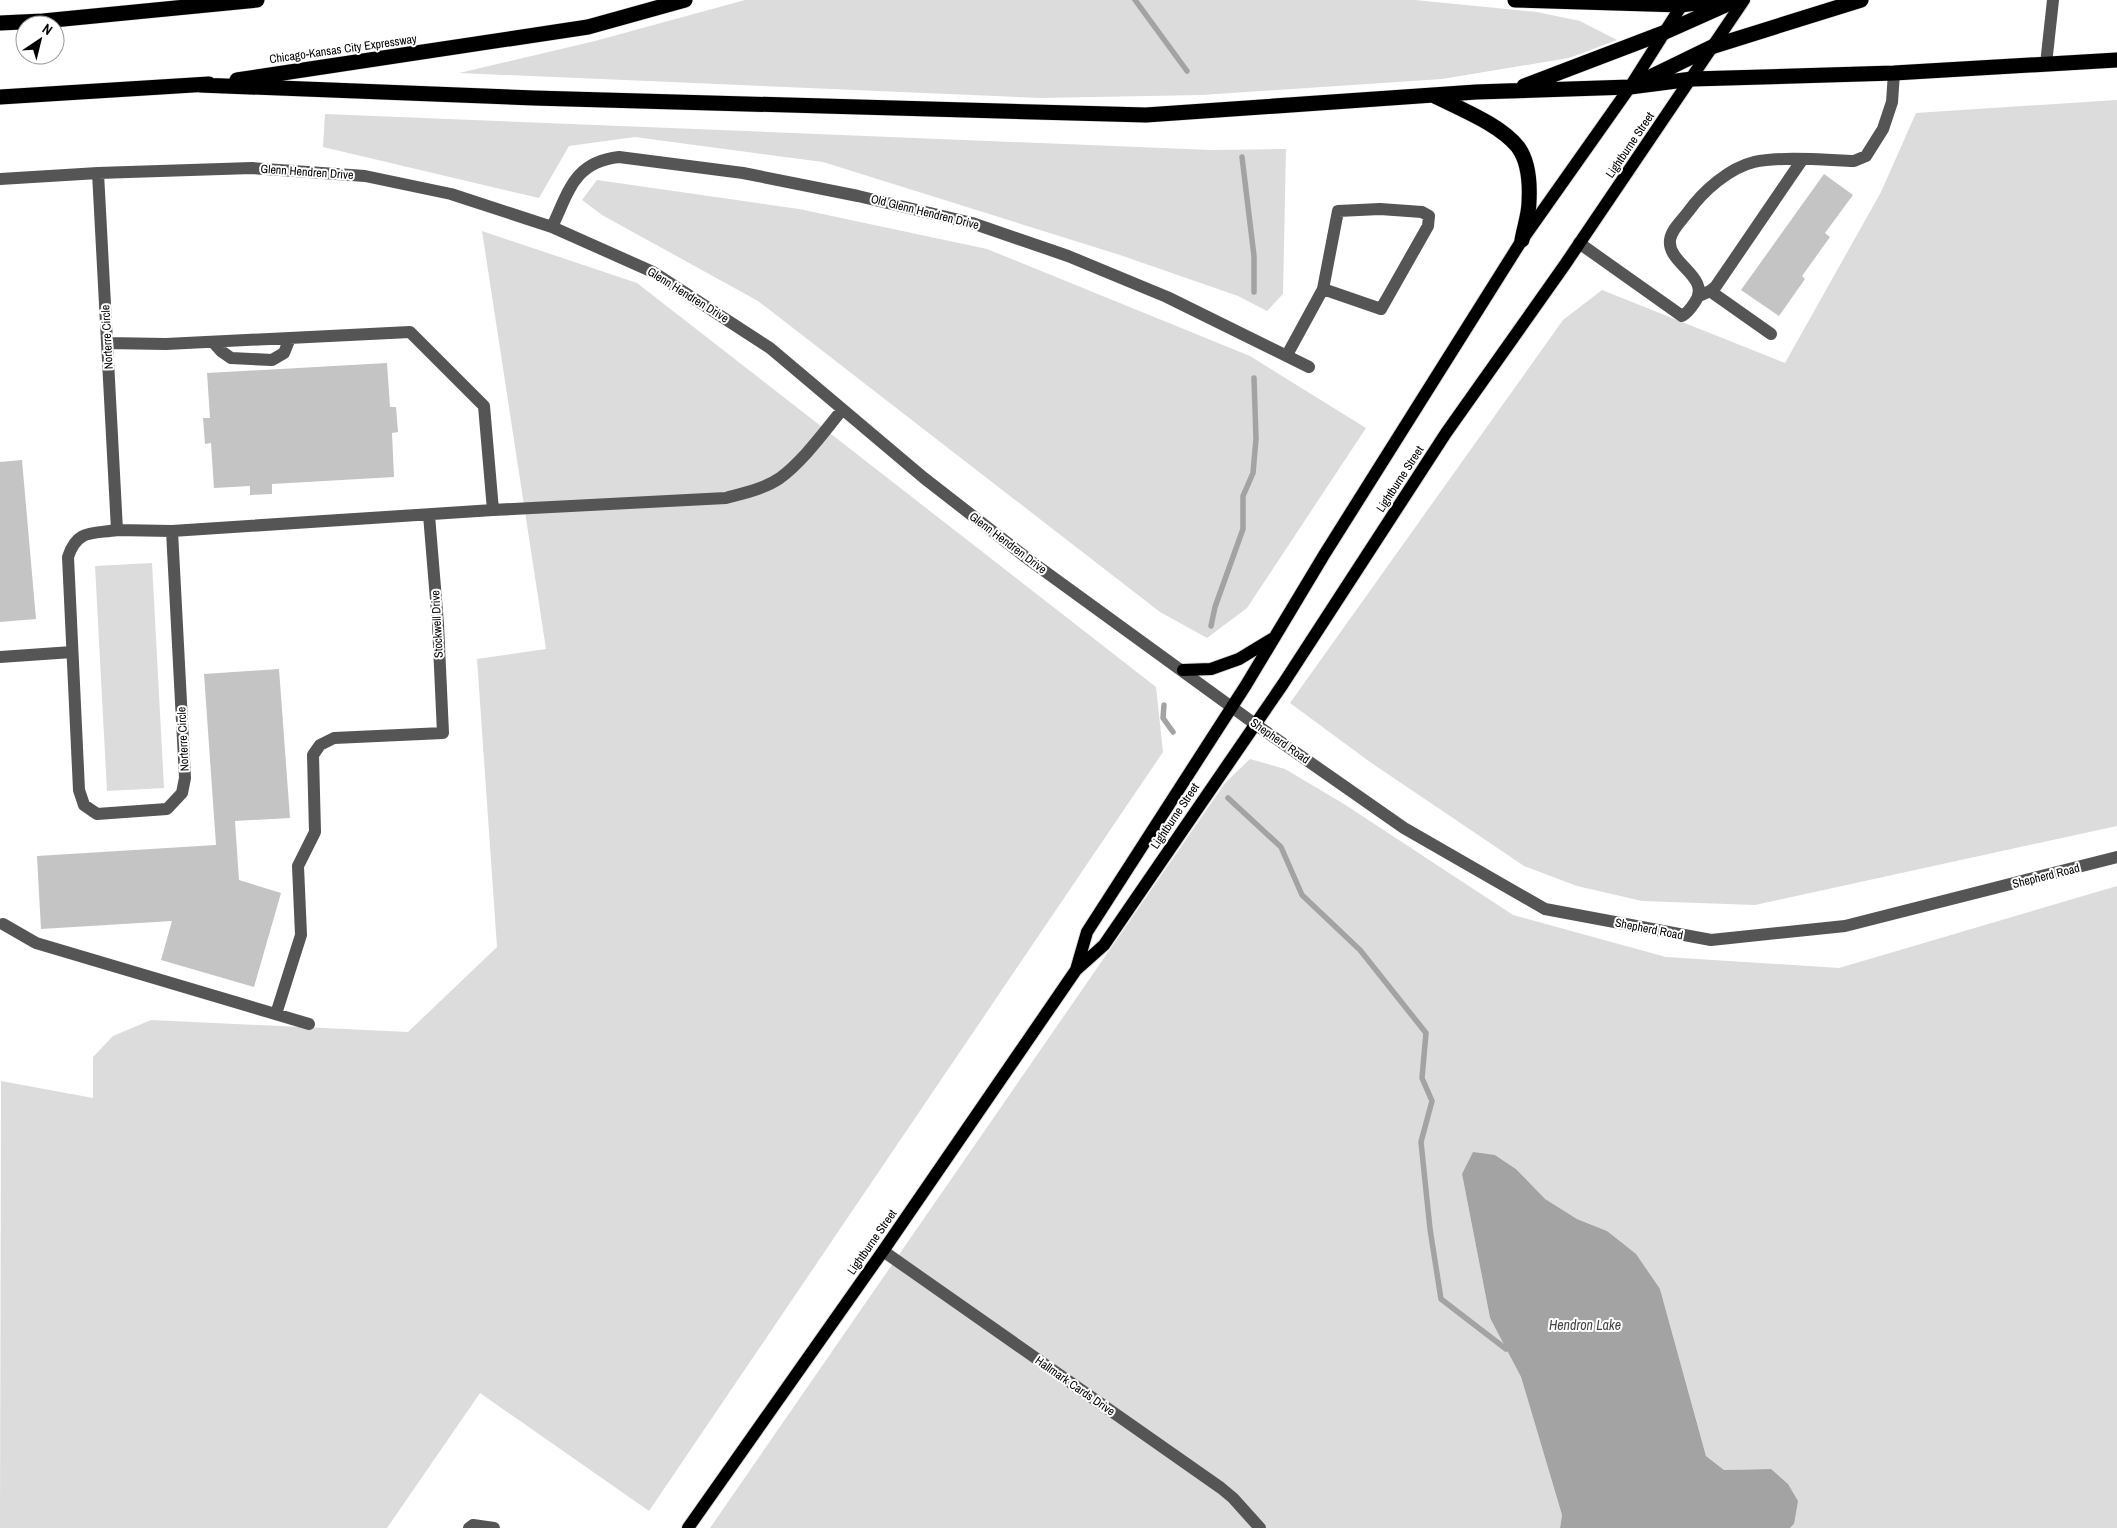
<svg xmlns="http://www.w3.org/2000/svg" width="2117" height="1528" font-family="'Archivo Narrow',sans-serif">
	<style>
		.green { fill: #dcdcdc }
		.water { fill: #a3a3a3 }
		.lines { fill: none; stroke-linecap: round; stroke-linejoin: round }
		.stream { stroke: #a3a3a3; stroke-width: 5.5 }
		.building { fill: #c4c4c4 }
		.major-casing { stroke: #dbdbdb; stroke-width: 14 }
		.highway-casing { stroke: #dbdbdb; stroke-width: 16 }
		.minor { stroke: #555; stroke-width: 12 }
		.major { stroke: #000; stroke-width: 12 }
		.highway { stroke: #000; stroke-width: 15 }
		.labels { text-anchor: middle; stroke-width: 4; stroke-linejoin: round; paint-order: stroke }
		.street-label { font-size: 12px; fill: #000; stroke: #fff }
		.water-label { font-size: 14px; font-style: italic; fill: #444; stroke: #fff }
	</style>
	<rect width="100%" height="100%" fill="#fff"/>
	<!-- green -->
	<path class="green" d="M745,0h670l122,12 43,9 37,19 -48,18 -127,21 -240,16 -162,3 -581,-25 136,-32z
		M2117,100v726l-362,79 -113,-4 -65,-15 -53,-20 -154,-104 -80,-59 273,-383 39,-30 183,73 96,-171 35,-79z
		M325,114l886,36 75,-1 -3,145 -16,17 -29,-15 -118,-41 -297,-93 -188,-25 -66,9 -30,52 -216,-51z
		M597,180l202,29 188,40 263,107 116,72 -119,180 -40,30 -47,-26 -402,-311 -156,-86 -20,-15z
		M482,231l155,52 519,404 7,65 -514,759 -169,-118 -93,135h-387l1,-447 92,17v-41l20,-21 38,-16 257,12 89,-85 -20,-288 69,-10z
		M152,563l12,225 -57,3 -12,-225z
		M1250,759l35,10 59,35 169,111 153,42 173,11 278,-82v642h-327l4,-4 -23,-55 -47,1 -18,-14 -46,-167 -53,-58 -30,-12 -33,-20 -28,-30 -21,-14 -33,19 28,144 31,59 41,138 -2,13h-850l515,-745z"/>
	<!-- water -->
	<path class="water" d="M1473,1152l22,3 21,14 29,30 32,20 30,12 29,23 24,35 46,167 18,14 47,-1 17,15 10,17 -4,23 -4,4h-230l2,-13 -41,-138 -31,-59 -28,-144z"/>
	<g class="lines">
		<!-- stream -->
		<path class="stream" d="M1135,0l52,71
			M1242,157l12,99v36
			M1211,626l4,-19 28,-78v-33l10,-23 3,-34 -2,-61
			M1164,705l-1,13 10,14
			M1228,798l53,49 21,48 58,55 66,83 -4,45 10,23 -11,41 9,87 11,70 65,50"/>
	</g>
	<!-- building -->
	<path class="building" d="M1824,174l29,21 -28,38 5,4 -28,39 3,3 -26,37 -38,-26z
		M387,363l3,44h6l2,25 -6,1 2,44 -122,7v10l-22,1v-9l-36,2 -3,-45 -6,1 -2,-26h7l-3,-45z
		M22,460l14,159 -36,3v-160z
		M279,669l11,149 -55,3 4,59 42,13 -27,94 -93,-27 11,-39 -131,8 -4,-73 179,-11 -12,-171z"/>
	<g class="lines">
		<defs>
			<path id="major" d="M1183,670l28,-1 28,-10 33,-20
				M1076,970l11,-38 159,-247 78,-130 198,-315 108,-153 55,-87
				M688,1528l195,-277 193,-281 28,-25 179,-261 163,-251 118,-167 180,-266"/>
			<path id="highway" d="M1515,0l166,5 36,-5
				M0,23l43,-2 214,-21
				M237,80l351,-53 97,-27
				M1640,82l74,-36 147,-46
				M200,85l334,13 612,17 330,-23 154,-5 62,-8 202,-6 223,-13
				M1524,86l139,-53 74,-33
				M1433,95c25,13 67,29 85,52 11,15 12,37 11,55 0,12 -5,26 -7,38
				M0,97l209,-13"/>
		</defs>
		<!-- major casing -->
		<use href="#major" class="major-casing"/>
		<!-- highway casing -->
		<use href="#highway" class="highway-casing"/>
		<!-- minor -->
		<path class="minor" d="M2046,64l7,-64
			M98,173l19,357
			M0,179l98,-6 154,-5 113,8 86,18 101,33 101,45 117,76 154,130 108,84 223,162 149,104 141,81 166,31 134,-14 272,-69
			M1380,209l42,3 7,4 -1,10 -47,83 -58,-20 15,-78z
			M552,227c17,-36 22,-65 67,-70l124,16 115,23 114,27 96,33 99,41 142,70
			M1579,243l103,73c6,-3 9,-8 13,-14 17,-25 -28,-38 -25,-62 1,-10 12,-20 18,-28 15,-21 41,-44 66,-50 27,-6 72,-2 100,-1l12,-5 17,-27 9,-27 2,-29
			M1710,291l61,43
			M1699,296l11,-5 6,-5 86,-126
			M213,342l8,9 10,7 41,2 12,-7 6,-15
			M107,343l59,1 244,-12 74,74 9,104
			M1287,355l36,-66
			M117,530l55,1 13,247 -3,15 -15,16 -70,5 -13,-9 -5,-15 -11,-233c9,-28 24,-23 49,-27z
			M172,531l321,-21 233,-12c18,-5 38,-9 54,-20 24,-18 43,-45 62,-68
			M0,657l72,-5
			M3,924l33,19 273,81
			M276,1014l25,-79 -3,-69 17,-34 -2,-77 7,-10 14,-7 109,-5 -5,-109 -9,-109
			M883,1251l338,237 12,10 27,30
			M469,1528l4,-3 21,3"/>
		<!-- major -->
		<use href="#major" class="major"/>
		<!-- highway -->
		<use href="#highway" class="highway"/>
	</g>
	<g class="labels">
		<!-- street labels -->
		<g class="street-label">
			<text transform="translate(343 49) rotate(-8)" y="4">Chicago-Kansas City Expressway</text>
			<text transform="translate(1630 145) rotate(-56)" y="4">Lightburne Street</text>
			<text transform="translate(307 172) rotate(4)" y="4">Glenn Hendren Drive</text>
			<text transform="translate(925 212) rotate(14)" y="4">Old Glenn Hendren Drive</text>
			<text transform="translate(688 295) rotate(32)" y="4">Glenn Hendren Drive</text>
			<text transform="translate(107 337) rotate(-93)" y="4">Norterre Circle</text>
			<text transform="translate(1400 479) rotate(-57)" y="4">Lightburne Street</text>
			<text transform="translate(1008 543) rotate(37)" y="4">Glenn Hendren Drive</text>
			<text transform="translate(437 624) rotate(-93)" y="4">Stockwell Drive</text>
			<text transform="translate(183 739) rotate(-93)" y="4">Norterre Circle</text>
			<text transform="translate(1280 741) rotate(35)" y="4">Shepherd Road</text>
			<text transform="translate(1175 816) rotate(-56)" y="4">Lightburne Street</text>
			<text transform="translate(2046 876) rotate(-14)" y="4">Shepherd Road</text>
			<text transform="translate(1649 929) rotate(11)" y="4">Shepherd Road</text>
			<text transform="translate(872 1242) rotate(-55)" y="4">Lightburne Street</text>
			<text transform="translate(1075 1386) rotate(35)" y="4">Hallmark Cards Drive</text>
		</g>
		<!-- water labels -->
		<g class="water-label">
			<text x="1585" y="1330">Hendron Lake</text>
		</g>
	</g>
	<!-- north arrow -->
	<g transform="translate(40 40) rotate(35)"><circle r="24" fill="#ffffff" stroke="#999999"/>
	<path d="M0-4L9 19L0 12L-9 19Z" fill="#000000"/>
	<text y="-8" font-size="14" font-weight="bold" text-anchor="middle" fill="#000000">N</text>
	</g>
</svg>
